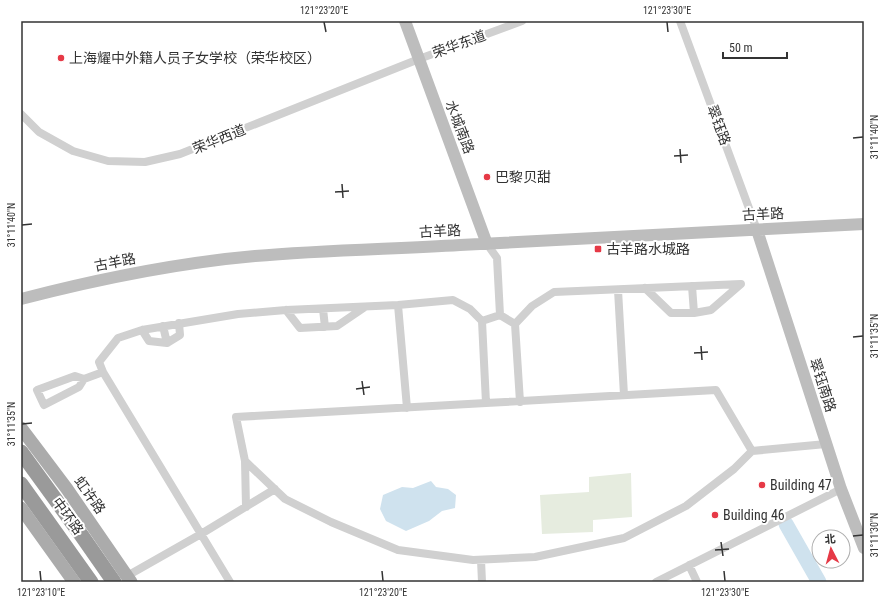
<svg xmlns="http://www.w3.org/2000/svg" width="885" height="603" font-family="'Roboto Condensed','Noto Sans SC',sans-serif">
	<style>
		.green { fill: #e6ecdf }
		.water { fill: #cfe2ee }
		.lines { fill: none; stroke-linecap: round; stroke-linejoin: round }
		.river { stroke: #cfe2ee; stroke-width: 15 }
		.street { stroke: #d0d0d0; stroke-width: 8 }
		.secondary { stroke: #bdbdbd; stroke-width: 12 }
		.primary { stroke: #ababab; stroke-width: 13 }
		.highway { stroke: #9a9a9a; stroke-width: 15 }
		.ticks { fill: none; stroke: #333; stroke-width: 1.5 }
		.poi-dot { fill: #e63946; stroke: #fff; stroke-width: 1.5 }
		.labels { text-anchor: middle; stroke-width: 4; stroke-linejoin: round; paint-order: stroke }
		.street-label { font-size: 14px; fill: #333; stroke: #fff }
		.poi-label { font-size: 14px; fill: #333; stroke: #fff; text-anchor: start }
		.neatline { fill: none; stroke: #333; stroke-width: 1.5 }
		.ticks-label { font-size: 10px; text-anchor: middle; fill: #333 }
	</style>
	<rect width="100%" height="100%" fill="#fff"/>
	<!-- green -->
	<path class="green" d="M631,473l1,44 -39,3v12l-51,2 -2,-39 49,-3v-15z"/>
	<!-- water -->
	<path class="water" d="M431,481l5,6 12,2 8,6 -1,13 -13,3 -13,10 -23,10 -20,-10 -6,-12 3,-14 19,-8 11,1z"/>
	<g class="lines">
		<!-- river -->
		<path class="river" d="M786,524l33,58"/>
		<!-- street -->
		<path class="street" d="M680,21l77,209
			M21,114l18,18 34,19 35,10 37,1 35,-8 239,-95 103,-38
			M487,244l10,14 3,57 -18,6 4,82 -250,14 9,44 40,38 46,23 67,28 75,10 62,-3 89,-19 62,-32 48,-37 18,-18 74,-7
			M692,286l2,27
			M618,290l6,105
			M398,305l9,103
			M323,309l2,18
			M286,310l14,18 37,-2 28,-19
			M500,315l15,9 5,78
			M515,324l17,-18 22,-14 187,-8 -30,26 -17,3h-23l-26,-25
			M163,326l4,17
			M142,330l7,11 18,2 13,-8 -1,-12
			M84,379l-5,8 -35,18 -7,-15 38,-14 9,3 19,-7
			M486,403l230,-13 36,61
			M245,461l1,46
			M481,560l1,22
			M689,565l8,17
			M127,576l74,-42 74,-45
			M230,582l-127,-210 -4,-10 19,-24 24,-8 96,-16 48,-4 112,-5 55,-5 17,9 12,12
			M656,582l185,-93"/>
		<!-- secondary -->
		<path class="secondary" d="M405,21l82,223
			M757,230l84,259 23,59
			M21,299c77,-20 155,-36 234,-43 68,-6 137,-7 205,-11 134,-7 269,-14 404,-21"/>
		<!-- primary -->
		<path class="primary" d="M21,428l46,61 64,93
			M21,508l53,74"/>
		<!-- highway -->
		<path class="highway" d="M21,452l61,84 32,46
			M21,484l70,98"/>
	</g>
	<!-- ticks -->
	<path class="ticks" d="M324,22l2,10M667,22l1,10M853,138l10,-1M680,149l1,14M674,156l14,-1M342,184l1,14M335,192l14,-1M22,225l10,-1M853,337l10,-1M701,346l1,14M694,353l14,-1M362,381l2,14M356,389l14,-2M22,424l10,-1M853,536l10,-1M721,542l2,14M715,550l14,-1M40,571l1,10M382,571l1,10M724,571l1,10"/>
	<!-- markers -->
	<g class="poi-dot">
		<circle cx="61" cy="58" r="4"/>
		<circle cx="487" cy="177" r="4"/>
		<rect x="594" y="245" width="8" height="8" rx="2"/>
		<circle cx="762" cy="485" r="4"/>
		<circle cx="715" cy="515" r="4"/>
	</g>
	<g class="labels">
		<!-- street labels -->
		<g class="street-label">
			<text transform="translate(459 44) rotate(-20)" y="5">荣华东道</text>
			<text transform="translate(719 125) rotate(70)" y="5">翠钰路</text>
			<text transform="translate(460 127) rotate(69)" y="5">水城南路</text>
			<text transform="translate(219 139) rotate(-22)" y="5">荣华西道</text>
			<text transform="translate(763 214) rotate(-3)" y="5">古羊路</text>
			<text transform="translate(440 231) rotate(-3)" y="5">古羊路</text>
			<text transform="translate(115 262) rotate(-11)" y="5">古羊路</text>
			<text transform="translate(823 385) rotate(72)" y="5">翠钰南路</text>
			<text transform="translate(90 495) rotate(55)" y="5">虹许路</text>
			<text transform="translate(68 516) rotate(54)" y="5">中环路</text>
		</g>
		<!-- poi labels -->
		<g class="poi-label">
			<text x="69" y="63">上海耀中外籍人员子女学校（荣华校区）</text>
			<text x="495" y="182">巴黎贝甜</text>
			<text x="606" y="254">古羊路水城路</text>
			<text x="770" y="490">Building 47</text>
			<text x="723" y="520">Building 46</text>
		</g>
	</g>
	<!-- border -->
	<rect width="885" height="603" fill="none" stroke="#ffffff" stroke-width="44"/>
	<!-- north arrow -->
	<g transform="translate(831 549) rotate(354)"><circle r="19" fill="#ffffff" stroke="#adadad"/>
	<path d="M0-3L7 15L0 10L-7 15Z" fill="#e63946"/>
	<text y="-6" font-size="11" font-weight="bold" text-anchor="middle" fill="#333333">北</text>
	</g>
	<!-- scale -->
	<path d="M723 52v6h64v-6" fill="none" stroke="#333333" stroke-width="2"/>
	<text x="729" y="52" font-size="12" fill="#333333" stroke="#ffffff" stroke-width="3" paint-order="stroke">50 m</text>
	<rect x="22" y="22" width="841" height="559" class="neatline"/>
	<g class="ticks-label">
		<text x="324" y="14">121°23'20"E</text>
		<text x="667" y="14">121°23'30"E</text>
		<text transform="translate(874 137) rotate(-90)" y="4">31°11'40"N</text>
		<text transform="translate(11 225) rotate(-90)" y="4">31°11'40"N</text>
		<text transform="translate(874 336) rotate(-90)" y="4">31°11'35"N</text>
		<text transform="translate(11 424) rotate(-90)" y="4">31°11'35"N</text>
		<text transform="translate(874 535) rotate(-90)" y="4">31°11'30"N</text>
		<text x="41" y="596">121°23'10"E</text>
		<text x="383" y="596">121°23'20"E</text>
		<text x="725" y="596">121°23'30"E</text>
	</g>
</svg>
